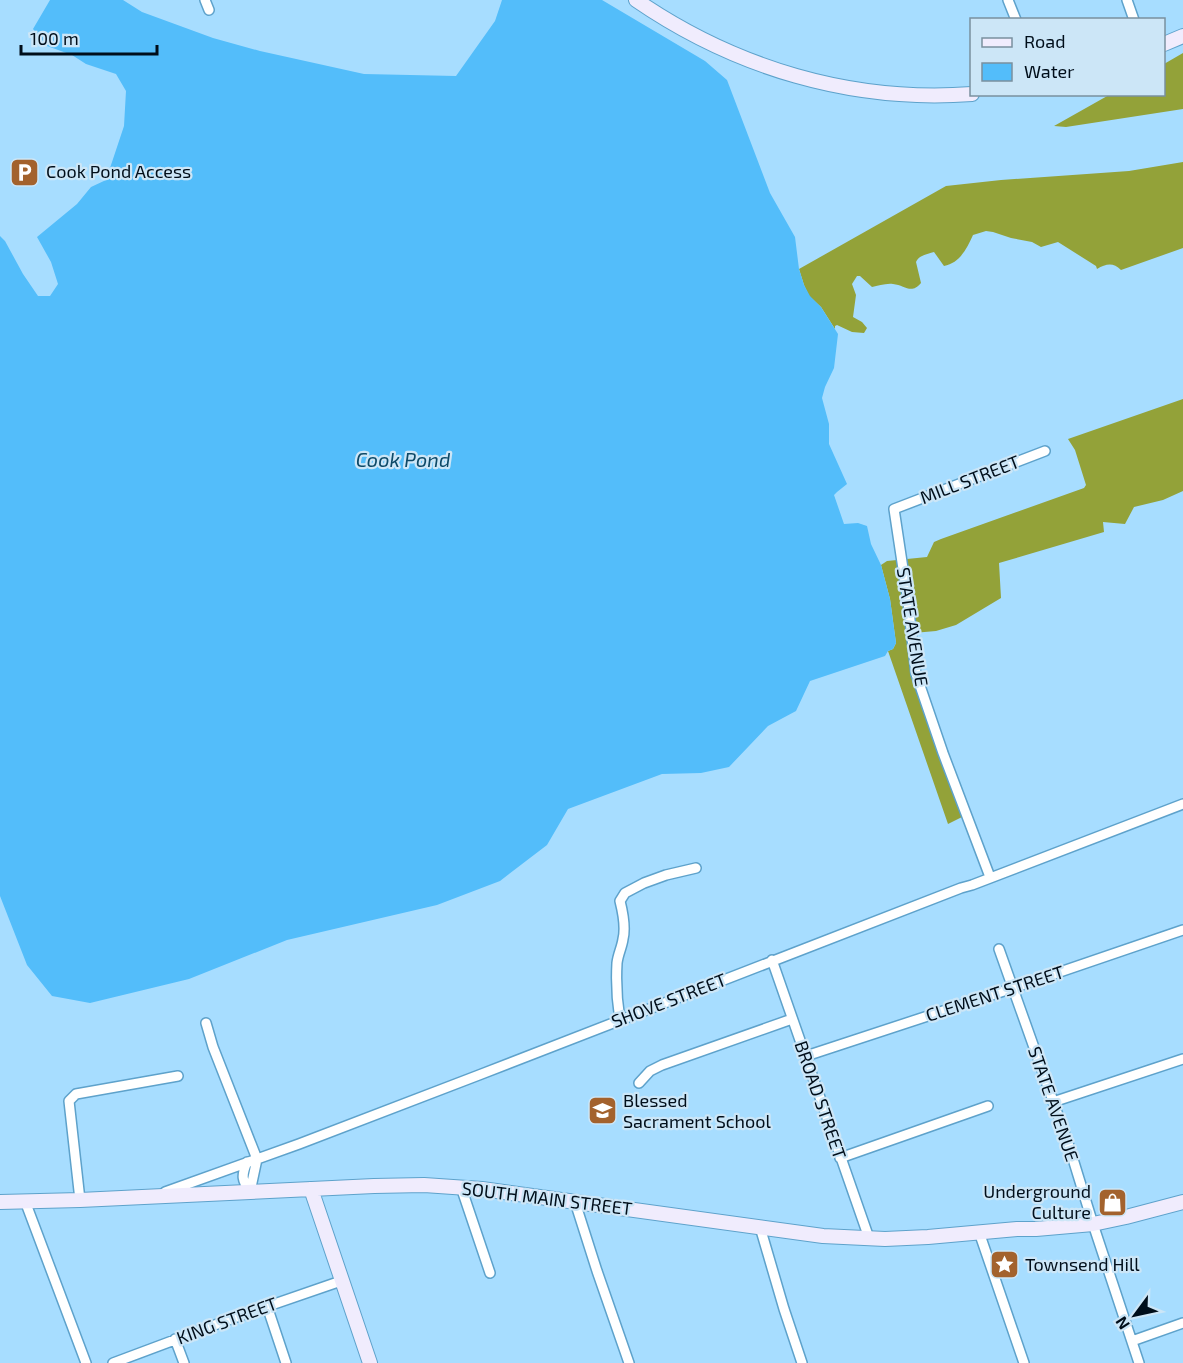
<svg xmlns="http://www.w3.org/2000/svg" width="1183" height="1363" font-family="'Exo 2',sans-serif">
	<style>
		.forest { fill: #93a239 }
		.water { fill: #53bdfa }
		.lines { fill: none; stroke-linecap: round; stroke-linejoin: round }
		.street-casing { stroke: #5ea2cb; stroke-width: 12 }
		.secondary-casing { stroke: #5ea2cb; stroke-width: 16 }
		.street { stroke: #fff; stroke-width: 9 }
		.secondary { stroke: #f0ecfd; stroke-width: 14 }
		.labels { text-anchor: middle; stroke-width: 4.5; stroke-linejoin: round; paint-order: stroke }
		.poi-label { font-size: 18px; fill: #000e1a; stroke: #cce6f7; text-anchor: start }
		.street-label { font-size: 18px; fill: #000e1a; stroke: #cce6f7 }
		.water-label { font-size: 20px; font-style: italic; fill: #0d4967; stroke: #cce6f7 }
	</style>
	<rect width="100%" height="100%" fill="#a7ddff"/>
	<!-- forest -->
	<path class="forest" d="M1183,53v56l-117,18 -12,-1 55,-31 55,-1v-30z
		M1183,162v86l-62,22c-8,-8 -15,-6 -24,-1l-1,-3 -38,-24 -17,5 -9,-5 -21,-4 -18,-6 -7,-1 -13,4c-6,13 -13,28 -29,31l-10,-14c-6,2 -15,3 -18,10l5,21c-10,12 -16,2 -28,1 -7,-1 -15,2 -21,3l-12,-11h-3l-5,8 4,11 -3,22 9,5 5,6 -3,5 -12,-1 -15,-7 -2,1v3l-14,-22 -12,-11 -5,-11 -5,-16 147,-83 55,-6 128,-9z
		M1183,399v92l-20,9 -29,7 -9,17 -22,-2 1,10 -105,31 2,35 -45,27 -20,6 -23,2 2,43 49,140 -16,8 -60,-173 5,-2 3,-6 -6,-44 -9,-34 6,-4 40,-4 7,-15 7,-3 143,-51 2,-3 -11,-35 -7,-11z"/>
	<!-- water -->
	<path class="water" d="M50,0h73l19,12 71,26 47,13 104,23 92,2 39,-55 7,-21h100l103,61 22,19 43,113 25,44 4,32 5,16 6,11 11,11 17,27 -4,34 -9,19 -3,11 7,26v20l18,40 -10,8 -3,3 10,29 14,-1 9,3 4,18 10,21 9,34 6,44 -3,6 -5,2 -3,5 -75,25 -14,30 -28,15 -39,41 -28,6 -39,1 -94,35 -21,36 -47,36 -63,24 -150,35 -98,39 -99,24 -38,-7 -25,-31 -27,-69v-660l5,5 18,33 15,22h12l8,-12 -7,-22 -14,-25 40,-33 14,-17 15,-7 18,-54 2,-35 -10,-17 -30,-10 -14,-9 -25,-9 -14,-17z"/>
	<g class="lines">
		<defs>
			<path id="street" d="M205,0l4,10
				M1008,0l8,20
				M1127,0l7,20
				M990,877l-47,-124 -27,-79 -8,-72 -14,-93 151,-58
				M999,949l70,197 24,78 46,139
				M772,960l97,278
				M620,1020c-3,-18 -4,-39 -3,-57 1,-9 5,-16 6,-24 3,-12 0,-26 -3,-38l5,-8 19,-10 22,-8 30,-7
				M206,1023l7,24 44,112 -7,33
				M806,1056l207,-68 170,-58
				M639,1083l11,-12 12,-6 130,-46
				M1053,1102l130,-43
				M840,1158l148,-52
				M247,1162c-6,14 -5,18 3,30
				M461,1187l29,86
				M165,1192l134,-48 180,-69 482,-187 11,-3 211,-81
				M80,1200l-11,-99 7,-7 102,-18
				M25,1201l61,162
				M575,1202l22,69 32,92
				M760,1227l24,82 18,54
				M979,1232l45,131
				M267,1306l19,57
				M175,1339l9,24
				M1132,1341l51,-18
				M113,1363l115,-43 113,-39"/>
			<path id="secondary" d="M636,0c99,68 216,103 336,94
				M1164,44l19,-8
				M311,1189l59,174
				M0,1202l80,-2 294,-14 50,-1 58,4 341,47 62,3 43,-2 89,-8h19l57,-5 33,-7 57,-15"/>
		</defs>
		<!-- street casing -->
		<use href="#street" class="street-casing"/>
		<!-- secondary casing -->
		<use href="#secondary" class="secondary-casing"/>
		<!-- street -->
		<use href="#street" class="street"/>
		<!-- secondary -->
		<use href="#secondary" class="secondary"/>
	</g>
	<!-- icons -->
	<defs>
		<symbol id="parking-square" viewBox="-11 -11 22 22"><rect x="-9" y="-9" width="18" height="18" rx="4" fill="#a3622d" stroke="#cce6f7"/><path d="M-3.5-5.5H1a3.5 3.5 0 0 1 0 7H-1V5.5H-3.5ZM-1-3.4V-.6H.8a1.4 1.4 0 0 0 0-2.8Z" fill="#fff"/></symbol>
		<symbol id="school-square" viewBox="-11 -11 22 22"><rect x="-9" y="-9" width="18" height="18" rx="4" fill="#a3622d" stroke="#cce6f7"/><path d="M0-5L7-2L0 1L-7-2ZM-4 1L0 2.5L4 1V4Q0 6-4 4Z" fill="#fff"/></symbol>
		<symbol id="shop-square" viewBox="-11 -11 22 22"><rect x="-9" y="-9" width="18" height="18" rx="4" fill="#a3622d" stroke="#cce6f7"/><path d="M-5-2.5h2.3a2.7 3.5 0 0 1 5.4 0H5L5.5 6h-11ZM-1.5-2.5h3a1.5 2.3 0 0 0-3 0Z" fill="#fff"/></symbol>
		<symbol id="sight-square" viewBox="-11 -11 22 22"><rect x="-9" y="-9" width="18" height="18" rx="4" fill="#a3622d" stroke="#cce6f7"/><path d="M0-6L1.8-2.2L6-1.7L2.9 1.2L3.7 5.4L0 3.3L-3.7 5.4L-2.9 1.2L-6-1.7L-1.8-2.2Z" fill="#fff"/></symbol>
	</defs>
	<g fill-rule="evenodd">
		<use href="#parking-square" x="8" y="156" width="33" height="33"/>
		<use href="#school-square" x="586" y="1094" width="33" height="33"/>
		<use href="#shop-square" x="1096" y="1186" width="33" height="33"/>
		<use href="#sight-square" x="988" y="1248" width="33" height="33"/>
	</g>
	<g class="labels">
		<!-- poi labels -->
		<g class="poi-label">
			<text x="46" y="178">Cook Pond Access</text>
			<text x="623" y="1107">Blessed<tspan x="623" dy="21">Sacrament School</tspan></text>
			<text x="1091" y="1198" text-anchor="end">Underground<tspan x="1091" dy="21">Culture</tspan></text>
			<text x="1025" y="1271">Townsend Hill</text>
		</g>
		<!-- street labels -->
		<g class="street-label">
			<text transform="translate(970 480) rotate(-21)" y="6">MILL STREET</text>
			<text transform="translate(912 627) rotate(81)" y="6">STATE AVENUE</text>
			<text transform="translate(995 994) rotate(-18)" y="6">CLEMENT STREET</text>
			<text transform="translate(669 1001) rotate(-21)" y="6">SHOVE STREET</text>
			<text transform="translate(820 1100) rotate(71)" y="6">BROAD STREET</text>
			<text transform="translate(1053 1104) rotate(71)" y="6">STATE AVENUE</text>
			<text transform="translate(547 1199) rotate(7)" y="6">SOUTH MAIN STREET</text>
			<text transform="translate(227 1321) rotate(-20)" y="6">KING STREET</text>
		</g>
		<!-- water labels -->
		<g class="water-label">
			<text x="403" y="467">Cook Pond</text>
		</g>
	</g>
	<!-- legend -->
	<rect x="970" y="18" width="195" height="78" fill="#cce6f7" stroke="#7a909f" stroke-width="1.5"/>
	<rect x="982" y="38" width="30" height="9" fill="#f0ecfd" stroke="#7a909f" stroke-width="1.5"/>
	<text x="1024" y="48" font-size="18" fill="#000e1a">Road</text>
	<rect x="982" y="63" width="30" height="18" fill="#53bdfa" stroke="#7a909f" stroke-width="1.5"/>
	<text x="1024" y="78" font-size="18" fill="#000e1a">Water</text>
	<!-- north arrow -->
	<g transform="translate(1135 1315) rotate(237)" stroke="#cce6f7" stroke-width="4.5" paint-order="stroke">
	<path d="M0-4.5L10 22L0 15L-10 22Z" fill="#000e1a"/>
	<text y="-9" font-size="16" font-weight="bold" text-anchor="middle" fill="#000e1a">N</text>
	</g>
	<!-- scale -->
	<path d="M21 45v9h136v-9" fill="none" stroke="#000e1a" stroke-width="3"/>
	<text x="30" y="45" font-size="18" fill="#000e1a" stroke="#cce6f7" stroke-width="4.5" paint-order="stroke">100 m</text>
</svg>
